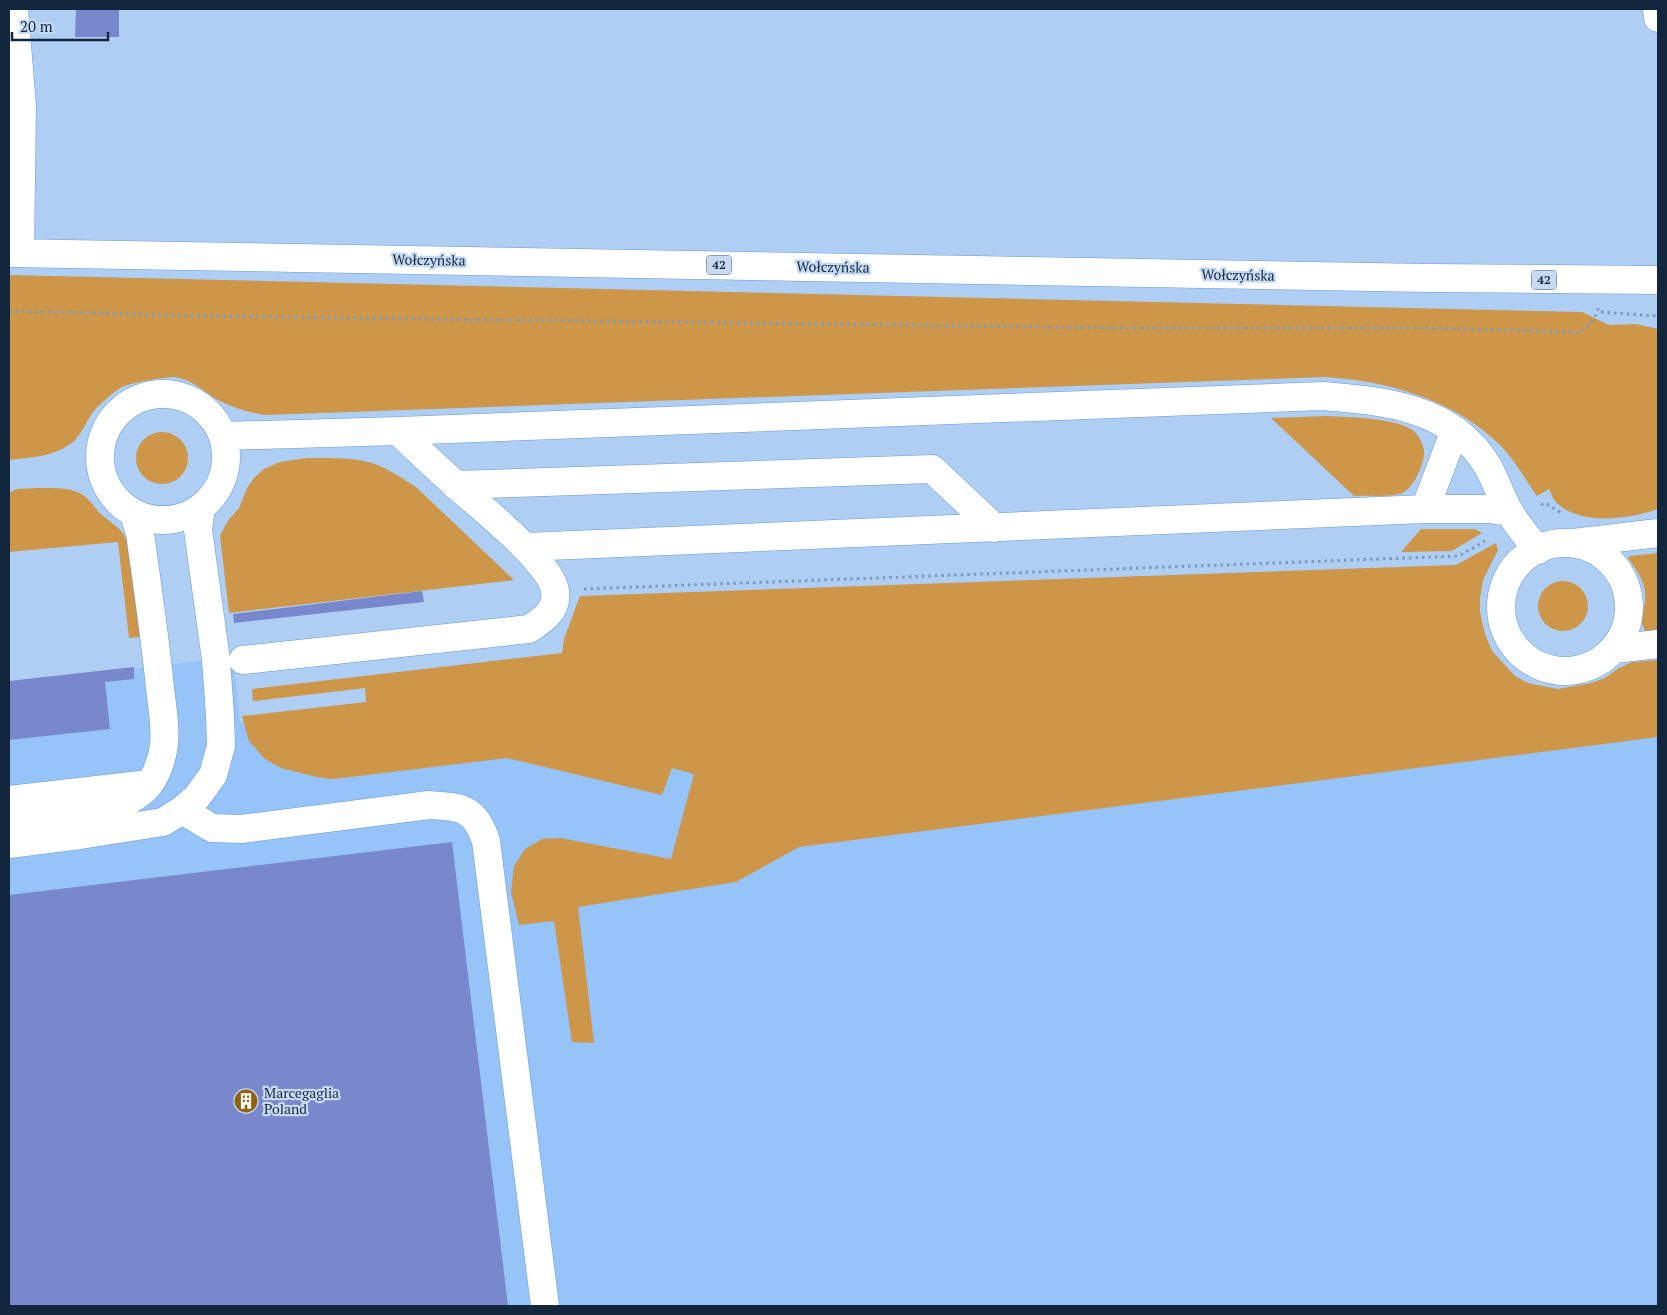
<svg xmlns="http://www.w3.org/2000/svg" width="1667" height="1315" font-family="'PT Serif',serif">
	<style>
		.built { fill: #96c3f8 }
		.green { fill: #cd9649 }
		.building { fill: #7988cc }
		.lines { fill: none; stroke-linecap: round; stroke-linejoin: round }
		.minor-casing { stroke: #6799d4; stroke-width: 29 }
		.major-casing { stroke: #6799d4; stroke-width: 29 }
		.path { stroke: #7e9aba; stroke-width: 3; stroke-dasharray: 2.5 4; stroke-linecap: butt }
		.minor { stroke: #fff; stroke-width: 28 }
		.major { stroke: #fff; stroke-width: 28 }
		.labels { text-anchor: middle; stroke-width: 4.5; stroke-linejoin: round; paint-order: stroke }
		.shield { fill: #c6daf3; stroke: #485d74; stroke-width: 1 }
		.shield-label { font-size: 12px; font-weight: bold; fill: #12273e }
		.street-label { font-size: 14px; fill: #12273e; stroke: #c6daf3 }
		.poi-label { font-size: 14px; fill: #12273e; stroke: #c6daf3; text-anchor: start }
	</style>
	<rect width="100%" height="100%" fill="#afcef3"/>
	<!-- built -->
	<path class="built" d="M233,657l7,65 163,-20 1255,3v601h-1649v-623z"/>
	<!-- green -->
	<path class="green" d="M9,275l1573,37 27,13 27,-1 22,5v180c-29,10 -81,18 -104,-9 -2,-3 -3,-8 -5,-11l-12,7c-12,-17 -23,-37 -38,-52 -47,-45 -111,-63 -174,-67l-1060,38c-17,-3 -32,-7 -47,-15 -14,-8 -26,-21 -44,-23 -9,0 -44,6 -52,10 -7,4 -25,19 -29,25 -7,10 -11,21 -19,29 -19,16 -42,16 -65,19z
		M1327,416c22,1 70,2 87,15 5,5 10,14 10,21 1,10 -10,35 -20,40 -10,6 -37,3 -50,4l-83,-78z
		M136 458a26 26 0 1 1 52 0a26 26 0 1 1-52 0Z
		M306,458c22,0 45,-1 66,5 16,5 31,16 44,24l98,93 -285,33 -9,-77 7,-14 12,-14 8,-20 7,-10 10,-9 16,-7z
		M39,488c14,0 32,-1 44,7 8,5 12,14 19,20 8,7 16,11 22,20 14,23 13,74 16,102l-11,1 -11,-96 -109,10v-59l8,-4z
		M1421,529h54l7,4 -30,18 -51,1z
		M1496,543l2,7 -15,30 -3,18v14l5,22 7,17 23,25 13,7 30,6 33,-6 14,-5 12,-9 15,-7 26,-2v77l-859,110 -63,35 -158,25 16,136 -22,-1 -18,-121 -35,4 -8,-33 3,-26 11,-17 17,-10 18,-1 111,21 23,-85 -22,-6 -10,27 -155,-37 -165,20 -12,1 -13,-2 -36,-9 -16,-9 -16,-18 -7,-25 124,-14 -1,-14 -112,13 -1,-12 310,-36 2,-14 16,-43 876,-31z
		M1658,553v80h-6l-7,-2c-7,-14 -1,-17 0,-30 2,-18 -8,-30 -17,-43l2,-2z
		M1538 606a25 25 0 1 1 50 0a25 25 0 1 1-50 0Z"/>
	<!-- building -->
	<path class="building" d="M76,9h43v28h-44z
		M422,591l2,11 -190,21 -1,-9z
		M134,667v12l-29,3 5,47 -101,11v-59z
		M452,842l56,464h-499v-411z"/>
	<g class="lines">
		<defs>
			<path id="minor" d="M14,9l8,97 -2,147
				M1657,9l1,9
				M100 457a63 63 0 1 1 126 0a63 63 0 1 1-126 0Z
				M398,431l925,-35c61,5 129,11 164,69 9,15 14,33 23,48 8,13 18,25 28,37
				M224,436l174,-5c20,19 39,37 59,55 23,21 94,76 98,105 3,19 -12,29 -26,38l-286,31
				M455,485l477,-16 63,59
				M1425,509l30,-79
				M1573,543l85,-10
				M1501 607a64 64 0 1 1 128 0a64 64 0 1 1-128 0Z
				M525,547l900,-38h63l22,3
				M1614,649l44,-5
				M9,800l140,-16
				M182,810l30,18 29,1 188,-24c32,2 46,2 57,36l59,465
				M9,821l100,-12c14,-5 32,-13 41,-26 7,-9 13,-27 14,-39 2,-18 -2,-38 -4,-56 -5,-52 -13,-103 -20,-155l-6,-19
				M9,844l71,-9 83,-13 19,-12 15,-13 16,-22 8,-29 -1,-31 -4,-55 -18,-130 3,-23"/>
			<path id="major" d="M9,253l1420,25 229,2"/>
		</defs>
		<!-- minor casing -->
		<use href="#minor" class="minor-casing"/>
		<!-- major casing -->
		<use href="#major" class="major-casing"/>
		<!-- path -->
		<path class="path" d="M9,311l189,5 935,12h284l162,4c8,-4 18,-15 19,-24
			M1601,312l54,4 3,1
			M1541,505l4,-2 18,11
			M584,589l875,-33 26,-15"/>
		<!-- minor -->
		<use href="#minor" class="minor"/>
		<!-- major -->
		<use href="#major" class="major"/>
	</g>
	<!-- icons -->
	<defs>
		<symbol id="building-disc" viewBox="-11 -11 22 22"><circle r="9.5" fill="#936211" stroke="#c6daf3"/><path d="M-4-6H4V6H1V3H-1V6H-4ZM-2.5-4.3h1.7v1.8h-1.7ZM.8-4.3h1.7v1.8H.8ZM-2.5-1h1.7V.8h-1.7ZM.8-1h1.7V.8H.8Z" fill="#fff"/></symbol>
	</defs>
	<g fill-rule="evenodd">
		<use href="#building-disc" x="232" y="1087" width="28" height="28"/>
	</g>
	<g class="labels">
		<!-- shield labels -->
		<g class="shield">
			<rect x="706.5" y="255.5" width="25" height="19" rx="4"/>
			<rect x="1531.5" y="270.5" width="25" height="19" rx="4"/>
		</g>
		<g class="shield-label">
			<text x="719" y="269">42</text>
			<text x="1544" y="284">42</text>
		</g>
		<!-- street labels -->
		<g class="street-label">
			<text transform="translate(429 260) rotate(1)" y="5">Wołczyńska</text>
			<text transform="translate(833 267) rotate(1)" y="5">Wołczyńska</text>
			<text transform="translate(1238 275) rotate(1)" y="5">Wołczyńska</text>
		</g>
		<!-- poi labels -->
		<g class="poi-label">
			<text x="264" y="1098">Marcegaglia<tspan x="264" dy="16">Poland</tspan></text>
		</g>
	</g>
	<!-- border -->
	<rect width="1667" height="1315" fill="none" stroke="#12273e" stroke-width="20"/>
	<!-- scale -->
	<path d="M12 32v8h96v-8" fill="none" stroke="#12273e" stroke-width="2.5"/>
	<text x="20" y="32" font-size="15" fill="#12273e" stroke="#c6daf3" stroke-width="4" paint-order="stroke">20 m</text>
</svg>
